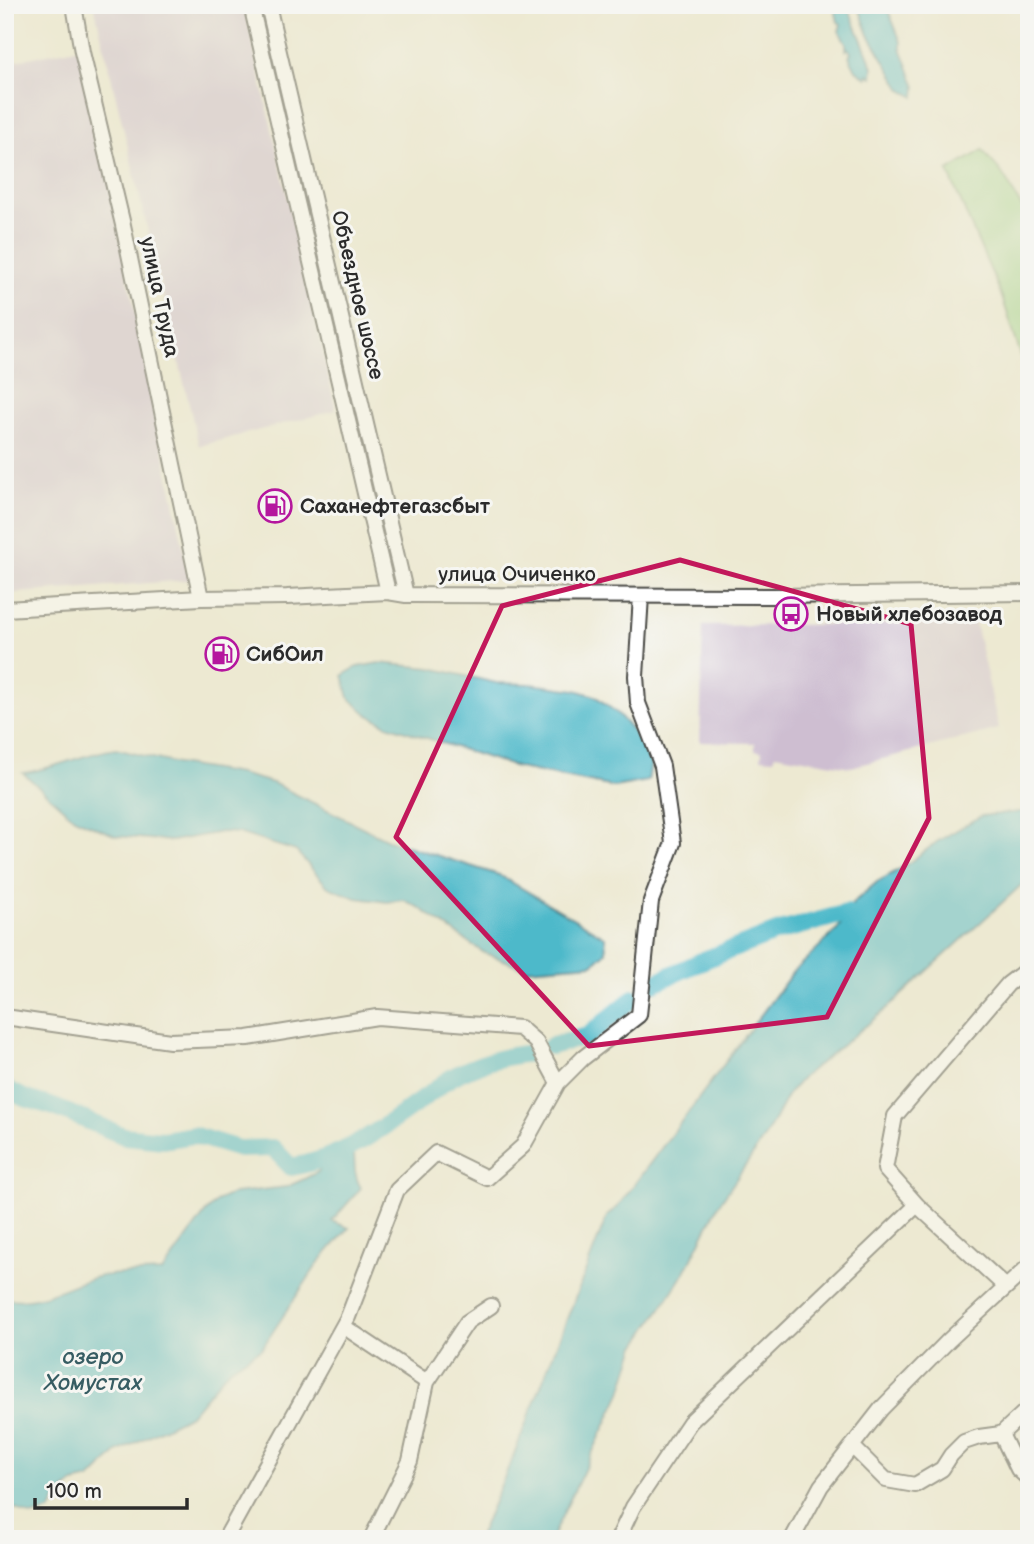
<svg xmlns="http://www.w3.org/2000/svg" width="1034" height="1544" font-family="'Balsamiq Sans',sans-serif">
	<style>
		.industrial { fill: #cebed1 }
		.green { fill: #97d083; stroke: #617e57; stroke-width: 2 }
		.water { fill: #4eb9ca; stroke: #3c727a; stroke-width: 2 }
		.lines { fill: none; stroke-linecap: round; stroke-linejoin: round }
		.river { stroke: #4eb9ca; stroke-width: 18 }
		.minor-casing { stroke: #484844; stroke-width: 18 }
		.minor { stroke: #fff; stroke-width: 14 }
		.marked { fill: none; stroke: #c2185b; stroke-width: 5; stroke-linejoin: round }
		.labels { text-anchor: middle; stroke-width: 6; stroke-linejoin: round; paint-order: stroke }
		.street-label { font-size: 21px; fill: #2b2b2b; stroke: #f6f6f2 }
		.poi-label { font-size: 21px; font-weight: bold; fill: #2b2b2b; stroke: #f6f6f2; text-anchor: start }
		.water-label { font-size: 23px; font-style: italic; fill: #375d63; stroke: #f6f6f2 }
	</style>
	<rect width="100%" height="100%" fill="#f6f6f2"/>
	<filter id="ink" filterUnits="userSpaceOnUse"><feTurbulence type="fractalNoise" baseFrequency=".0143" numOctaves="2"/><feDisplacementMap in="SourceGraphic" scale="14" xChannelSelector="R" yChannelSelector="G"/><feConvolveMatrix kernelMatrix="1 2 1 2 8 2 1 2 1" color-interpolation-filters="sRGB"/></filter>
	<filter id="wash" filterUnits="userSpaceOnUse"><feTurbulence type="fractalNoise" baseFrequency=".00686" numOctaves="4" result="noise"/><feDisplacementMap in="SourceGraphic" scale="28" xChannelSelector="R" yChannelSelector="G"/><feGaussianBlur stdDeviation="1.57" result="paint"/><feColorMatrix in="noise" values="0 0 0 0 0 0 0 0 0 0 0 0 0 0 0 0 0 1.4 0 .05"/><feComposite in="paint" operator="in"/></filter>
	<g filter="url(#wash)">
		<rect width="100%" height="100%" fill="#ede9d2"/>
		<!-- industrial -->
		<path class="industrial" d="M94,5h150l92,405 -137,36z
			M81,47l109,533 -185,14v-531z
			M960,620l15,3 24,106 -148,38 -76,-13 -1,5 -13,-1 1,-7 -7,-1v-7l-55,-1 3,-116 249,-3z"/>
		<!-- green -->
		<path class="green" d="M983,150c5,9 12,14 18,22 11,15 16,31 28,45v157c-14,-28 -19,-59 -31,-87 -17,-38 -34,-77 -50,-116z"/>
		<!-- water -->
		<path class="water" d="M834,5h13l26,62 -1,10 -4,-3 -1,4 -11,-8 -7,-14 2,-3 -3,-5 -2,2v-7l-7,-12 2,-7 -3,-2z
			M858,5h28l15,37v6l15,39 -1,10 -13,-7 -33,-55z
			M379,663l52,5 65,15 34,1 46,6 19,6 23,18 26,29 7,21 -3,17 -34,6 -95,-19 -132,-43 -20,-11 -18,-16 -6,-23 14,-8z
			M116,749l61,15 63,10 33,9 115,57 111,35 106,62 1,15 -13,12 -67,5 -43,-17 -65,-45 -14,-7 -17,2 -31,-4 -28,-11 -32,-36 -58,-18 -16,-1 -51,9 -55,-5 -42,-18 -51,-45c32,-4 61,-20 93,-24z
			M1029,811v67l-145,133 -81,66 -15,17 -22,41 -48,71 -32,64 -51,78 -14,45 -70,146h-73l37,-87 92,-236 11,-10 175,-234 44,-42 16,-27 24,-21 25,-14 36,-27 43,-25z
			M353,1146c3,16 -1,27 8,42l-29,33 17,7 -30,34 -57,86 -33,21 -39,46 -73,37 -27,27 -16,4 -14,11 -10,17 -18,5 -18,-8 -9,1v-211c35,8 63,-15 96,-22 20,-3 41,-3 61,-4l44,-60 12,-12 16,-7 52,-6 16,-7 16,-8 8,-14 10,-10z"/>
		<g class="lines">
			<!-- river -->
			<path class="river" d="M654,983l50,-23 73,-28 70,-19
				M551,1046l37,-10 46,-38
				M5,1088l19,10 30,9 70,29 39,4 30,-5 46,14 34,-1 18,19c51,-8 92,-39 133,-69 10,-7 19,-16 30,-22 24,-13 51,-20 77,-23"/>
		</g>
	</g>
	<g filter="url(#ink)">
		<g class="lines">
			<defs>
				<path id="minor" d="M74,5l8,47 41,173 78,373
					M251,5l137,587
					M268,5l138,590
					M5,609l196,-11 86,-1 101,-5 18,3 366,1 257,-3
					M5,1017l165,24 78,-3 129,-21 143,11 16,14 22,41
					M917,1205l-32,-36 10,-53 113,-132 21,-16
					M343,1326l84,56
					M1001,1434l28,-26
					M852,1446l34,34 29,5 27,-16 9,-14 13,-13 15,-5 22,-3 17,35 11,10
					M225,1539l123,-222 49,-127 39,-37 51,25 36,-32 35,-63 25,-25 56,-43 12,-114 22,-58 -11,-77 -24,-63 -2,-27 5,-80
					M371,1539l39,-78 17,-79 40,-60 24,-16
					M618,1539l15,-32 57,-85 227,-217 89,82
					M792,1539l29,-53 60,-77 68,-69 80,-74"/>
			</defs>
			<!-- minor casing -->
			<use href="#minor" class="minor-casing"/>
			<!-- minor -->
			<use href="#minor" class="minor"/>
		</g>
	</g>
	<!-- marked area -->
	<path d="M0 0H1034V1544H0ZM680,560l231,64 18,194 -102,199 -238,29 -193,-209 106,-231z" fill="#ede9d2" fill-opacity=".55" fill-rule="evenodd"/>
	<path class="marked" d="M680,560l231,64 18,194 -102,199 -238,29 -193,-209 106,-231z"/>
	<!-- icons -->
	<defs>
		<symbol id="fuel-ring" viewBox="-11 -11 22 22"><circle r="9.5" fill="#f6f6f2" stroke="#b5179e" stroke-width="1.5"/><path d="M-5.5-6h7V0h2V4h1.3V-2.5L3-4.5l.8-.8L6-3V5H2.5V1h-1V6h-7ZM-4.2-4.7v3.2H.2V-4.7Z" fill="#b5179e"/></symbol>
		<symbol id="bus-ring" viewBox="-11 -11 22 22"><circle r="9.5" fill="#f6f6f2" stroke="#b5179e" stroke-width="1.5"/><path d="M-5-6H5V4H4V6H2V4H-2V6H-4V4H-5ZM-3.5-4V0h7V-4ZM-3.5 1.2v1.5H-2V1.2ZM2 1.2v1.5H3.5V1.2Z" fill="#b5179e"/></symbol>
	</defs>
	<g fill-rule="evenodd">
		<use href="#fuel-ring" x="256" y="487" width="38" height="38"/>
		<use href="#bus-ring" x="772" y="595" width="38" height="38"/>
		<use href="#fuel-ring" x="203" y="635" width="38" height="38"/>
	</g>
	<g class="labels">
		<!-- street labels -->
		<g class="street-label">
			<text transform="translate(358 295) rotate(77)" y="7">Объездное шоссе</text>
			<text transform="translate(160 297) rotate(78)" y="7">улица Труда</text>
			<text x="517" y="581">улица Очиченко</text>
		</g>
		<!-- poi labels -->
		<g class="poi-label">
			<text x="300" y="513">Саханефтегазсбыт</text>
			<text x="816" y="621">Новый хлебозавод</text>
			<text x="246" y="661">СибОил</text>
		</g>
		<!-- water labels -->
		<g class="water-label">
			<text x="93" y="1364">озеро<tspan x="93" dy="26">Хомустах</tspan></text>
		</g>
	</g>
	<!-- margin -->
	<rect width="1034" height="1544" fill="none" stroke="#f6f6f2" stroke-width="28"/>
	<!-- scale -->
	<path d="M35 1498v10h152v-10" fill="none" stroke="#2b2b2b" stroke-width="3.5"/>
	<text x="46" y="1498" font-size="21" fill="#2b2b2b" stroke="#f6f6f2" stroke-width="5" paint-order="stroke">100 m</text>
</svg>
